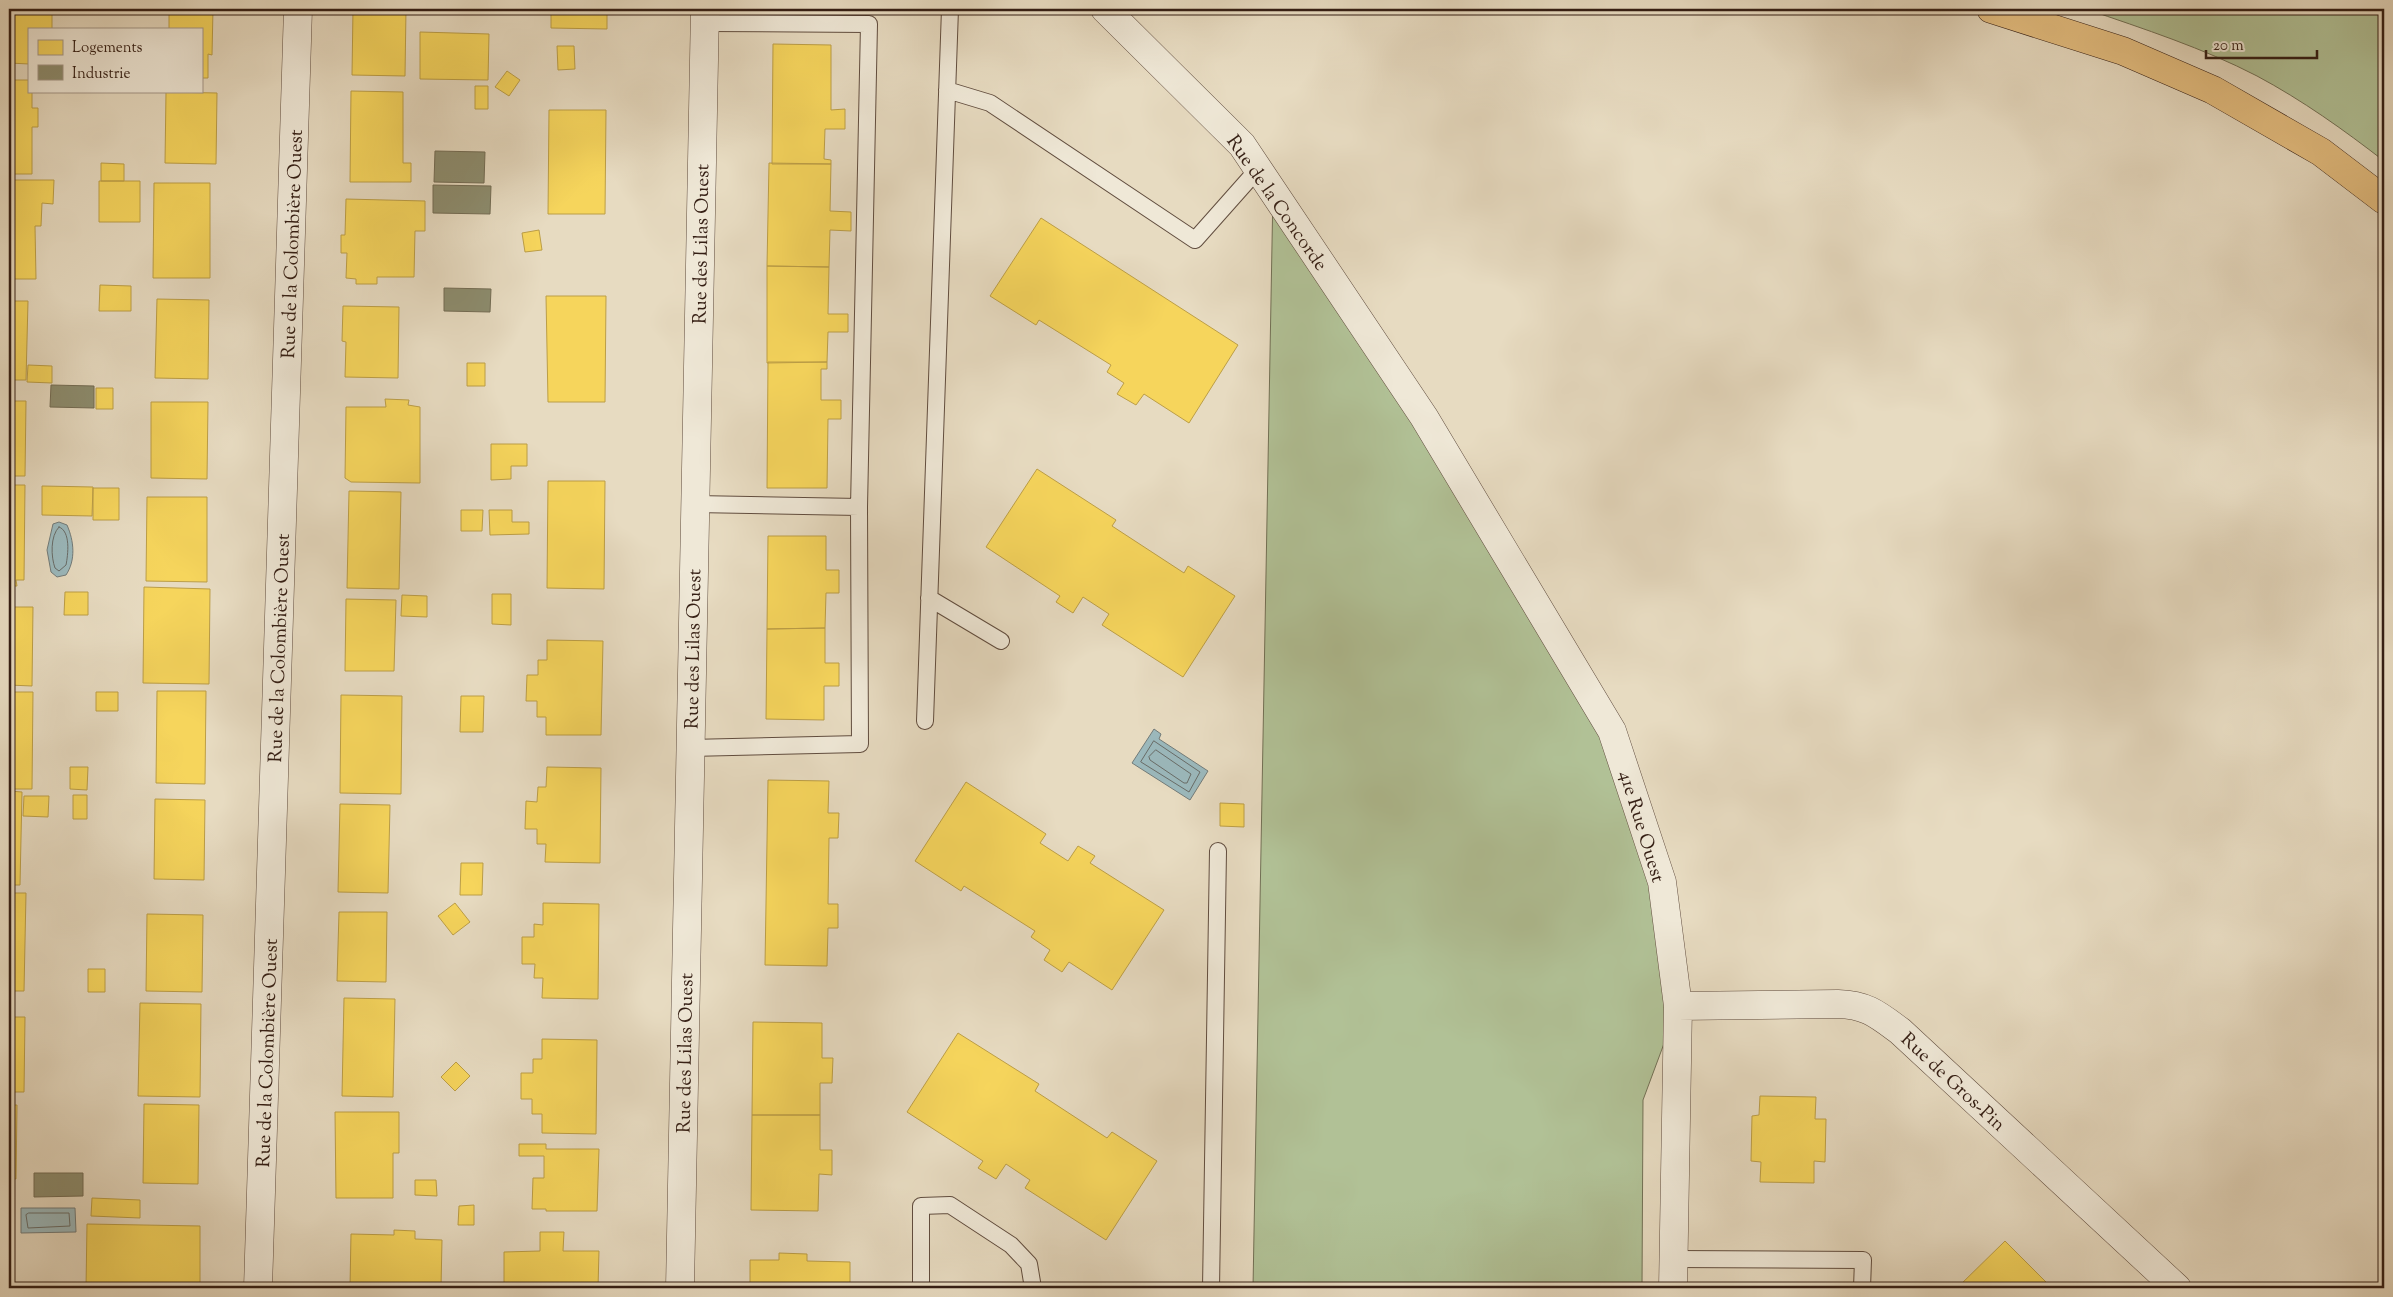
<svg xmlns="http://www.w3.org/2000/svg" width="2393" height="1297" font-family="'Sorts Mill Goudy',serif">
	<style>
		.green { fill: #b1c196; stroke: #727055 }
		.water { fill: #9bb9bd; stroke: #727b79 }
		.homes { fill: #f6d55c; stroke: #bc9e46 }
		.industry { fill: #8c8c6e; stroke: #726b53 }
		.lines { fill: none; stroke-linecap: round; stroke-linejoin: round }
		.shore { stroke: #686c68; stroke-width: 1 }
		.lane-casing { stroke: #614d3f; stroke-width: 18 }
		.street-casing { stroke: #614d3f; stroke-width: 29 }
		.highway-casing { stroke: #341e14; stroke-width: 29 }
		.lane { stroke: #efe8d7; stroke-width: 16 }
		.street { stroke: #efe8d7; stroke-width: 28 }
		.highway { stroke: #e4be80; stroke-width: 28 }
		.labels { text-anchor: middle; stroke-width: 5; stroke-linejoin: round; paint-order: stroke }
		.street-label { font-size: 19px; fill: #341e14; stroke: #efe8d7 }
	</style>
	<rect width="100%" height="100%" fill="#e7dbc1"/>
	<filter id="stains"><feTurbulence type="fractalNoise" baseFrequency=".004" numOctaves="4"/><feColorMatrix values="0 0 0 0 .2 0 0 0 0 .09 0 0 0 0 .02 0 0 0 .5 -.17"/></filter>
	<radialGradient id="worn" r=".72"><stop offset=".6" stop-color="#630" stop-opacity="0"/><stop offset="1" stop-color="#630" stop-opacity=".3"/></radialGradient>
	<!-- green -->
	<path class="green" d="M2086,9h298v152c-40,-31 -82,-61 -127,-85 -54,-28 -113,-47 -171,-67z
		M1273,190l339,541 66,275 -35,94 -1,188h-389z"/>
	<!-- water -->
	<path class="water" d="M59,522l8,3c7,16 9,35 -1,50l-9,2 -6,-5 -4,-22 6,-26z
		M1154,729l7,5 -2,5 49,32 -18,29 -58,-37z
		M21,1208h54l1,24 -55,1z"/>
	<!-- homes -->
	<path class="homes" d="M9,9h43v20h-23v35l-20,-1z
		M169,9h44l-1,46 -4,-1v24h-7v-49h-32z
		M353,9h53l-1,67 -53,-1z
		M551,9h56v20l-56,-1z
		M420,32l69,2 -1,46 -68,-1z
		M773,44l58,1v65l14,-1v20h-20l-1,30 7,1v4h-59z
		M557,46h17l1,23 -17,1z
		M507,71l13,9 -11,16 -14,-9z
		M9,80h20v11h3v17h6v19h-6v47h-23z
		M475,86h13v23h-13z
		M351,91l52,1v71h8v19h-61z
		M166,92l51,1 -1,71 -51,-1z
		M549,110h57l-1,104h-57z
		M101,163l23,1v17h-23z
		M769,163l62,1 -1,47 21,1v19l-21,-1 -1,37 -62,-1z
		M9,180h45l-1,24 -11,-1 -1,23h-6l1,53h-27z
		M99,181h41v41h-41z
		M154,183h56v95h-57z
		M346,199l79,2v30h-10l-1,46h-37v7h-21v-5l-10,-1 1,-25h-6v-18h4z
		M1041,218l197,127 -49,78 -45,-29 -8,11 -19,-11 7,-11 -17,-11 4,-7 -72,-45 -3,5 -46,-29z
		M539,230l3,20 -17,2 -3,-19z
		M767,266l62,1 -1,47h20v18h-20l-1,30 -60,1z
		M100,285l31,1v25h-32z
		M546,296h60l-1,106h-57z
		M157,299l52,1 -1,79 -53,-1z
		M9,301h19l-2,79h-17z
		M343,306l56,1 -1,71 -53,-1 1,-35 -4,-1z
		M768,362h59v7h-6v31h20v19h-13l-1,69h-60z
		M467,363h18v23h-18z
		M28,365l24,1v17l-25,-1z
		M96,388h17v21h-17z
		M385,399l24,1 -1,5 12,2v76l-69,-1 -6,-4 1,-71h40z
		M9,401h17l-1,75h-16z
		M151,402h57l-1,77 -56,-1z
		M491,444h36v22h-16v13l-20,1z
		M1037,469l79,51 -4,6 72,47 4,-7 47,30 -52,81 -81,-52 7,-11 -26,-17 -10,16 -17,-11 4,-6 -74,-49z
		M548,481h57l-1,108 -57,-1z
		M9,485h16l-1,95h-8l1,6h-8z
		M42,486l51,1 -1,29 -50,-1z
		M93,488h26v32h-26z
		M349,491l52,1 -2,97 -52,-1z
		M147,497h60v85l-61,-1z
		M461,510h22l-1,21h-21z
		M489,510h23v12h17v12l-39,1z
		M768,536h58v34h13v23h-13l-1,35 -58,1z
		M144,587l66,2 -1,95 -66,-1z
		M65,592h23v23h-24z
		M492,594h19v31l-19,-1z
		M402,595l25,1v21l-26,-1z
		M346,599l50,1 -2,71h-49z
		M9,607h24l-1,79 -23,-1z
		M825,628v35h14v23h-15v34l-58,-1 1,-90z
		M547,640l56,1 -2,94h-55v-18h-9v-16h-11l1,-26h11v-15h9z
		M157,691h49l-1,93 -49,-1z
		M9,692h24l-1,97h-23z
		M96,692h22v19h-22z
		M341,695l61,1 -1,98 -61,-1z
		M461,696h23l-1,36h-23z
		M70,767h18l-1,23 -17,-1z
		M547,767l54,1 -1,95 -55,-1 1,-18h-9v-15h-12l1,-28 11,1 1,-15h8z
		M768,780l61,1 -1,32h11l-1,25h-9l-1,66h10v24h-10l-1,38 -62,-1z
		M966,782l80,52 -6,9 28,18 10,-15 17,10 -5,7 74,47 -52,80 -43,-28 -7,10 -18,-12 6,-10 -19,-13 4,-6 -71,-45 -3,5 -46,-30z
		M9,791l13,1 -2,93h-11z
		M73,795h14v24h-14z
		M24,796h25l-1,21 -25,-1z
		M155,799l50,1 -1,80 -50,-1z
		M1220,803l24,1v23l-24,-1z
		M340,804l50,1 -2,88 -50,-1z
		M461,863h22l-1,32h-22z
		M9,893h17l-2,98h-15z
		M455,903l15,19 -17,13 -15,-19z
		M543,903l56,1 -1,95 -56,-1 1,-20h-9l1,-14h-13v-27h12v-13l9,1z
		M339,912h48l-1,70 -49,-1z
		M147,914l56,1 -1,77 -56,-1z
		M88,969h17v23h-17z
		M344,998l51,1 -2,98 -51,-1z
		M140,1003l61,1 -1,93 -62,-1z
		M9,1017h16l-1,75h-15z
		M753,1022l69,1v35h11l-1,25h-12v32h-68z
		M958,1033l81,51 -4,7 72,47 5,-6 45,29 -51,79 -81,-52 5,-8 -24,-16 -10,15 -18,-11 5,-7 -76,-49z
		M542,1039l55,1 -1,94 -54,-1v-19h-10v-15h-11v-26h12v-14h9z
		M456,1062l14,14 -15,15 -14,-14z
		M1760,1096l56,1 -1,22h11l-1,43 -11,-1v22l-54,-1 1,-20 -10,-1 1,-45 7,-1z
		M144,1104l55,1 -1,79 -55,-1z
		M9,1105h8l-1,74 -7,-1z
		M335,1112h64v41h-6v45h-57z
		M752,1115h68v35h12v25l-13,-1 -1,37 -67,-1z
		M519,1144h27v5h53l-2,62h-51v-2h-14l1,-31h11v-22h-25z
		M415,1180h21l1,16 -22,-1z
		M92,1198l48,2v18l-49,-2z
		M474,1205v20h-16l1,-19z
		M87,1224l113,2v62h-114z
		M394,1230l21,1v8l27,1 -1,48h-91l1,-54 43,1z
		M540,1232h24l-1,19h36l-1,37h-94v-36l36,-1z
		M2005,1241l47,47h-95z
		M779,1253l28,1v7l43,1v26h-100v-28h29z"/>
	<!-- industry -->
	<path class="industry" d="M435,151l50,1 -1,31 -50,-1z
		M433,185l58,1 -1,28 -57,-1z
		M444,288l47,1 -1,23 -46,-1z
		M51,385l43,1v22l-44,-1z
		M34,1173h49v23l-49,1z"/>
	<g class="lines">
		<!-- shore -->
		<path class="shore" d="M59,527c12,4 9,28 7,38l-7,6 -4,-3c-4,-11 -5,-32 4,-41z
			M1154,741l46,31 -11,20 -48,-30z
			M1156,750l35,24 -4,9h-3l-34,-23 -1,-3z
			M29,1213h40l1,13 -42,2 -2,-13z"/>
		<defs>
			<path id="lane" d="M947,90l43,13 205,137 63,-71
				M695,504l164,3
				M929,598l72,43
				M925,721l25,-712
				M690,748l170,-4 -1,-237 10,-483 -165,-1
				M1673,1259l190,1 -1,28
				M921,1288v-82l29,-1 61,40 18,19 4,24
				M1211,1288l7,-437"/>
			<path id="street" d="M1105,9l137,136 182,272 188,314 50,151 16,124 -5,282
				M1678,1006l160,-2c29,1 39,10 62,27l277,257
				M258,1288l40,-1279
				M680,1288l25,-1279"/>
			<path id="highway" d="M1991,9l132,42 90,39 108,62 63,48"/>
		</defs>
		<!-- lane casing -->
		<use href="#lane" class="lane-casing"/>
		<!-- street casing -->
		<use href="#street" class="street-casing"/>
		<!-- highway casing -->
		<use href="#highway" class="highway-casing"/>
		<!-- lane -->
		<use href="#lane" class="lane"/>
		<!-- street -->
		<use href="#street" class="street"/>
		<!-- highway -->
		<use href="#highway" class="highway"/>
	</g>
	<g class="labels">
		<!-- street labels -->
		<g class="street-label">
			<text transform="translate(1278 202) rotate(55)" y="7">Rue de la Concorde</text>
			<text transform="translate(291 244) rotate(-88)" y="7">Rue de la Colombière Ouest</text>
			<text transform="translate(700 244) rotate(-89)" y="7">Rue des Lilas Ouest</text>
			<text transform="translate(278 648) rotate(-88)" y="7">Rue de la Colombière Ouest</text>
			<text transform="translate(692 649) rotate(-89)" y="7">Rue des Lilas Ouest</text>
			<text transform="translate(1643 826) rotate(73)" y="7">41e Rue Ouest</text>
			<text transform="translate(266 1053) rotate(-88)" y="7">Rue de la Colombière Ouest</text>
			<text transform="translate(684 1053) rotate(-89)" y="7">Rue des Lilas Ouest</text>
			<text transform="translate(1954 1081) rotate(43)" y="7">Rue de Gros-Pin</text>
		</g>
	</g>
	<!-- margin -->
	<rect width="2393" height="1297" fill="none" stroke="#e7dbc1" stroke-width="30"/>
	<rect x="10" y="10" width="2373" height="1277" fill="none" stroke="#341e14" stroke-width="2.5"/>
	<rect x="15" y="15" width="2363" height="1267" fill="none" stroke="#341e14"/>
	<!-- legend -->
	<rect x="28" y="28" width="175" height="65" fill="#efe8d7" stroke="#a49789"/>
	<rect x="38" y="40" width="25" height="15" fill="#f6d55c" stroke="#a49789"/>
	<text x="72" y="52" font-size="15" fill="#341e14">Logements</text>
	<rect x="38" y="65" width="25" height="15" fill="#8c8c6e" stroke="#a49789"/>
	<text x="72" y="78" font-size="15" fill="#341e14">Industrie</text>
	<!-- scale -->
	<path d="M2206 50v8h111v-8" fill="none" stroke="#341e14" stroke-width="2.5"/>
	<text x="2213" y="50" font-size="15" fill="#341e14" stroke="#efe8d7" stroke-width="4" paint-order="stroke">20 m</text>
	<rect width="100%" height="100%" filter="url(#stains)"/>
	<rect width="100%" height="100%" fill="url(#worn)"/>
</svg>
